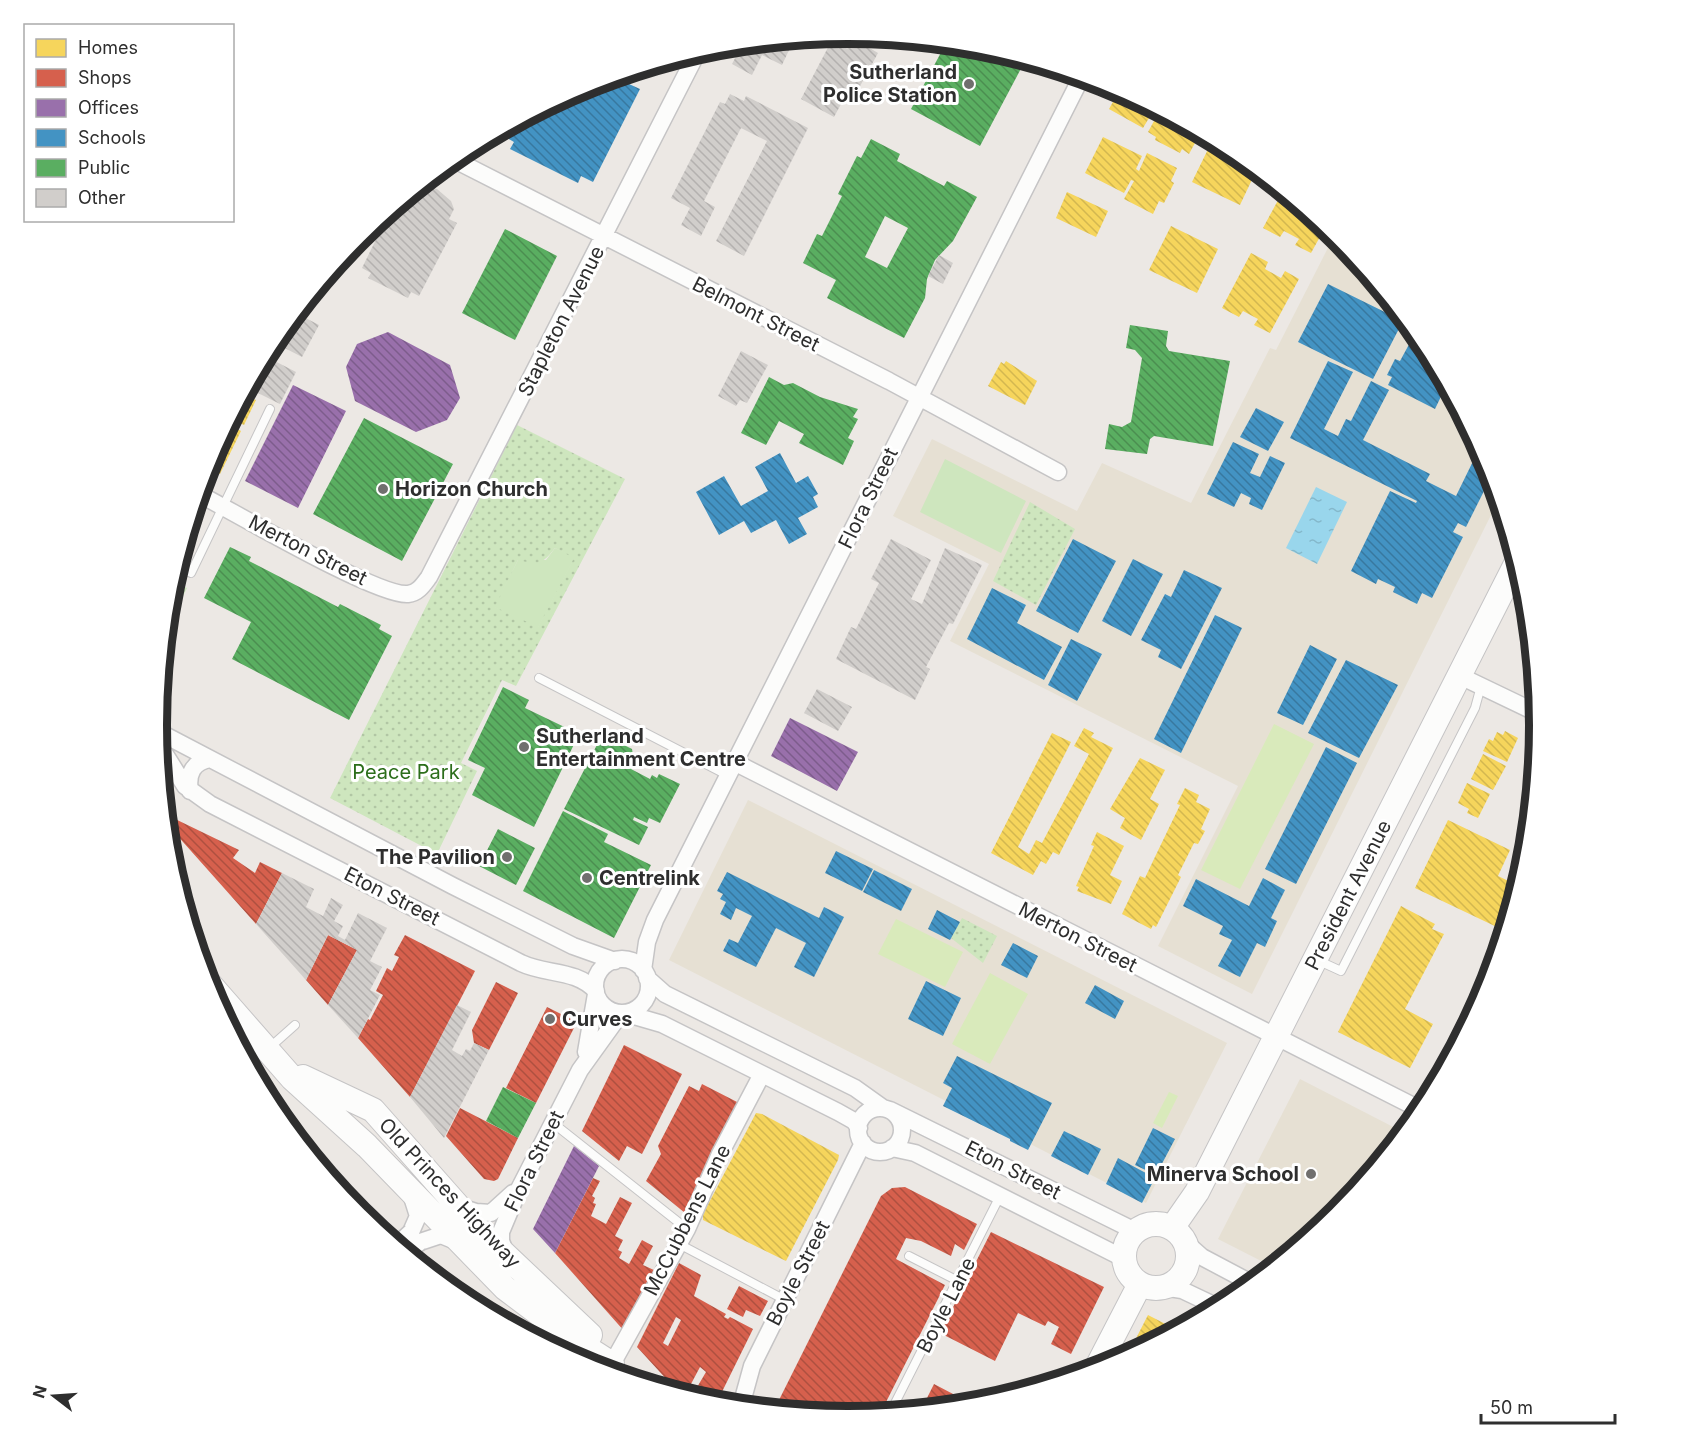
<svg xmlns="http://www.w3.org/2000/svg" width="1697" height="1450" font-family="Inter,sans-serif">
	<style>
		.education { fill: #e6e0d3 }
		.grass { fill: #cee6be }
		.park { fill: url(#park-dots); fill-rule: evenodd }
		.pitch { fill: #d9eabb }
		.water { fill: url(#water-ripples) }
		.homes { fill: url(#homes-back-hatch) }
		.shops { fill: url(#shops-back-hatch); fill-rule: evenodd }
		.offices { fill: url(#offices-back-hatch) }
		.schools { fill: url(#schools-back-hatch) }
		.public { fill: url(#public-back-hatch); fill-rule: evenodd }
		.building { fill: url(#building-back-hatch) }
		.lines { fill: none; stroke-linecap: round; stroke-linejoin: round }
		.lane-casing { stroke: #c5c4c5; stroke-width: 10 }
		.street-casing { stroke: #c5c4c5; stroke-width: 19 }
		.secondary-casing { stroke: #c5c4c5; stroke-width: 26 }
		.lane { stroke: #fcfcfb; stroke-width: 8 }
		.street { stroke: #fcfcfb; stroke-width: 16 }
		.secondary { stroke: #fcfcfb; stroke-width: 24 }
		.rail-casing { stroke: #dfdfe1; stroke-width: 7 }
		.rail { stroke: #fff; stroke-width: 4.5; stroke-dasharray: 14; stroke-linecap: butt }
		.street-bridge-casing { stroke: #c5c4c5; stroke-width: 19; stroke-linecap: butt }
		.street-bridge { stroke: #fcfcfb; stroke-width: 16 }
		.poi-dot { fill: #706f6e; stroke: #fff; stroke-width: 2 }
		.labels { text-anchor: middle; stroke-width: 6; stroke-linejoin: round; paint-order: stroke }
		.poi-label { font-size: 20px; font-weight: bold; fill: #2e2e2e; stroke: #fff; text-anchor: start }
		.street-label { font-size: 20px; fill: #2e2e2e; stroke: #fff }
		.park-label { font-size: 20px; fill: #2c6e1b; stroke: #fff }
		.rim { fill: none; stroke: #2e2e2e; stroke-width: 8 }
	</style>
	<defs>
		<pattern id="park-dots" width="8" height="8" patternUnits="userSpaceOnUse" patternTransform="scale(1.5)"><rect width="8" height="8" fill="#cee6be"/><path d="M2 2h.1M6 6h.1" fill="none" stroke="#b1c6a4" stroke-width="1.8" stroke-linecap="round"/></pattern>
		<pattern id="water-ripples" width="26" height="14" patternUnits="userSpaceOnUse" patternTransform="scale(1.5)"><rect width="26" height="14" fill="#99d6ec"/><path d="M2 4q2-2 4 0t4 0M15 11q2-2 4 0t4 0" fill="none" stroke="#84b8cb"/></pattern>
		<pattern id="homes-back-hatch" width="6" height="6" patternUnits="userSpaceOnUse" patternTransform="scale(1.5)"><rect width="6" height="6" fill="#f6d55c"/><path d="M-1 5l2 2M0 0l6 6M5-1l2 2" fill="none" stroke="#d3b750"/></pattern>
		<pattern id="shops-back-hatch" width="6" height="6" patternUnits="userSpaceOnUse" patternTransform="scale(1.5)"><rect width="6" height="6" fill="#d6604d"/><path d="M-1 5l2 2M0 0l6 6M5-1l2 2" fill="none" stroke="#ae5040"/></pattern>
		<pattern id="offices-back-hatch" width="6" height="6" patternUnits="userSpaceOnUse" patternTransform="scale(1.5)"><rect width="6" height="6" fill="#9970ab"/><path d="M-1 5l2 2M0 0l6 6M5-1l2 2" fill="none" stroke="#7d5c8c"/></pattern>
		<pattern id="schools-back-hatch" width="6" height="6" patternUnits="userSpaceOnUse" patternTransform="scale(1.5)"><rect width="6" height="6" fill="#4393c3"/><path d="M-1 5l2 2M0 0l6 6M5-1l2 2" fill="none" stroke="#38789f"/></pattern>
		<pattern id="public-back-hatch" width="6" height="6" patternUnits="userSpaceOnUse" patternTransform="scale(1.5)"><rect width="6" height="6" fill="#5aae61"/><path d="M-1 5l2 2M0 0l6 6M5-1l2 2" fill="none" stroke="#4b8e50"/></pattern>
		<pattern id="building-back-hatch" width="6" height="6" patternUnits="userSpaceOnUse" patternTransform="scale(1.5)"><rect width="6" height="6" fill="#d1cecb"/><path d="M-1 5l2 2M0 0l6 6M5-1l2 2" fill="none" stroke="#b4b1af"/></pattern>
	</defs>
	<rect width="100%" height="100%" fill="#ece8e4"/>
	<!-- education -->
	<path class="education" d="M1335,234l89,107 64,119 11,39 -247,495 -94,-48 80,-160 -288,-145 39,-77 -96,-48 39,-77 145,72 25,-48 89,40 79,-155 6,2z
		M748,800l479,243 -81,160 -477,-243z
		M1300,1079l105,54 -67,82 -65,52 -55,-28z"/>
	<!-- grass -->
	<path class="grass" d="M945,459l81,42 -25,52 -81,-41z
		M555,548l20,9 -37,71 -44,-21 24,-47h28z"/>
	<!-- park -->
	<path class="park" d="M517,425l108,54 -109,207 -14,-6 -41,83 16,8 -40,83 -107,-56zM555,548l19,10 -36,69 -43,-20 23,-47c20,5 24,5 37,-12z
		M1030,502l45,27 -39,76 -43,-24z
		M173,581l14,7 -21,42z
		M962,918l35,18 -14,27 -32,-25z"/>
	<!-- pitch -->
	<path class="pitch" d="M1274,724l40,20 -74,145 -39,-19z
		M896,919l67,33 -18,35 -67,-33z
		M990,973l38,21 -38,70 -38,-20z
		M1169,1092l9,4 -16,32 -9,-5z"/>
	<!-- water -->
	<path class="water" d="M1316,487l31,15 -30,62 -31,-16z"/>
	<!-- homes -->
	<path class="homes" d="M1120,89l35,19 -12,20 -34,-19z
		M1160,110l41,22 -12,22 -7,-5 -2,4 -25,-13 1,-3 -8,-5z
		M1103,137l39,19 -6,13 3,2 8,-18 30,15 -6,13 3,2 -10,20 -5,-2 -6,13 -29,-15 10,-18 -3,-1 -7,13 -39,-20z
		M1213,139l20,11 24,19 -17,36 -48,-23z
		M1283,191l43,35 -15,27 -16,-8 4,-6 -15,-8 -4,6 -17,-9z
		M1067,192l41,19 -12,26 -40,-19z
		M1171,226l47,23 -21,44 -48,-23z
		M1251,253l17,9 -3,7 16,9 4,-7 14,8 -29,54 -16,-8 4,-6 -15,-8 -4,6 -17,-9z
		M1006,361l31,20 -12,24 -37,-19 13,-24 3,2z
		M248,388l4,1 -4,8 8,3 -12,25 -9,-4 -3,5 9,5 -21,43 -13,-6 2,-8z
		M1084,728l10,5 -3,4 22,11 -54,107 -6,-3 -7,12 -5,-3 -8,14 -42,-22 61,-120 19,9 -53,105 11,7 7,-14 6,3 47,-89 -15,-8z
		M1505,731l13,7 -11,24 -24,-11 6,-12 4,2 4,-9 6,3z
		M1483,754l23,12 -13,24 -22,-11z
		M1140,758l25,12 -15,29 9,5 -18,36 -21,-12 5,-10 -15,-9z
		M1467,783l23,11 -12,24 -11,-5 2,-4 -11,-6z
		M1185,788l14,7 -3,7 14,7 -9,20 4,2 -7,13 -4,-1 -16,32 3,2 -25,50 -3,-2 -2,4 -29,-15 18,-38 5,2 8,-17 27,-56 -3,-1z
		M1448,820l62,30 -12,26 21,10 -18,43 -86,-41z
		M1097,832l27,14 -14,29 12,6 -11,23 -34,-13 2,-4 -3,-1 18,-40 -3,-1z
		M1401,906l34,18 -3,5 12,5 -39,75 28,15 -23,44 -72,-36z
		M756,1113l6,1 77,41 -1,5 -52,101 -83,-41v-6z
		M1148,1315l29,15 -51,28z"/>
	<!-- shops -->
	<path class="shops" d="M171,817l68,33 -6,8 22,15 5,-11 22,11 -26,51 -89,-100z
		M328,935l29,15 -29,55 -22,-25z
		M405,935l70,36 -65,126 -52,-59 10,-19 2,1 13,-25 -7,-4 11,-23 5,3 7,-14 -5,-2z
		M496,982l22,11 -29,57 -15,-7 -2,-13z
		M547,1007l30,15 -41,81 -30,-15z
		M624,1045l58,29 -40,80 -15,-8 -8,15 -37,-30z
		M702,1084l37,19 -54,110 -39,-32 15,-27 -3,-8 31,-60 10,5z
		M460,1108l58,30 -20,41 -4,2 -10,-2 -38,-43z
		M593,1178l7,3 -8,15 3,2 -2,5 3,1 -5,12 15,8 14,-27 12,6 -17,33 8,4 -5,10 4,2 -3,6 10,6 13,-24 11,6 -10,19 13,6 -31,61 -70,-79z
		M905,1187l72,37 -13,26 -9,-6 -4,12 -30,-15 -15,-3 -10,21 49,26 -65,129 -27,3 -9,-5 -2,4 -68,-6 107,-214 11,-8z
		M991,1232l113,55 -33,67 -20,-10 8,-17 -11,-6 -3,5 -27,-13 -23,48 -55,-28z
		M679,1263l22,12 -7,21 32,18 -2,3 4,2 2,-2 23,12 -37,75 -36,-10 -43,-47zM676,1317l5,3 -13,26 -5,-3zM700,1367l6,5 -10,17 -5,-5z
		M739,1286l29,15 -8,15 -14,-6 -3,7 -16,-8z
		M934,1384l40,21 -53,5z"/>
	<!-- offices -->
	<path class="offices" d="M388,332l62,33 10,33 -13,22 -31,12 -61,-31 -9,-34 11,-23z
		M293,385l53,26 -48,97 -53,-27z
		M790,718l68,34 -21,39 -66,-35z
		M574,1146l25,20 -44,87 -22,-24z"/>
	<!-- schools -->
	<path class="schools" d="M632,71l3,1 -6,12 11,5 -47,93 -12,-6 -3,7 -68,-34 4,-7 -12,-7 4,-8 78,-41z
		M1328,284l75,37 -30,58 -75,-37z
		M1413,337l12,6 22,41 -12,25 -47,-24 4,-8 -5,-2 8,-16 5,2z
		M1328,361l25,11 -29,57 14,7 8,-17 5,2 20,-40 18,9 -26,50 67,34 -4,7 30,15 22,-45 -10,-5 6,-12 14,27 4,14 -26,52 -8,-4 -5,9 10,5 -31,61 -10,-5 -5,11 -24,-12 2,-5 -17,-8 -2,5 -25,-13 39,-80 26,12 1,-2 -127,-63z
		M1256,408l28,14 -16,29 -28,-14z
		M1233,442l26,12 -9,19 10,4 10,-21 15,7 -23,47 -13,-6 2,-6 -10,-5 -7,14 -27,-13z
		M780,453l16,30 12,-7 10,18 -5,3 5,10 -20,11 9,16 -18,10 -13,-24 -25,13 -7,-12 -25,14 -23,-43 28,-16 17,30 27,-15 -13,-24z
		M1073,539l43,22 -38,72 -42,-22z
		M1133,559l30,15 -32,62 -29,-15z
		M1184,570l38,18 -41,81 -23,-12 3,-7 -20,-10 24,-46 6,3z
		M992,588l34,17 -9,18 45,24 -18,33 -77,-41z
		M1215,615l27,13 -61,125 -27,-14z
		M1071,639l31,15 -25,47 -29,-16z
		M1310,645l27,14 -34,66 -26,-12z
		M1346,660l52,25 -39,73 -51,-25z
		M1326,747l31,16 -61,121 -31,-15z
		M836,851l37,18 -11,22 -37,-18z
		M874,870l38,19 -11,22 -38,-19z
		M727,872l92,46 5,-11 20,10 -30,60 -20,-10 12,-24 -30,-15 -20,39 -33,-16 6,-12 9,4 14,-27 -16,-8 -5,12 -11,-6 6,-12 -6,-3 3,-5 -6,-3z
		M1263,878l22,12 -14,28 6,3 -12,26 -8,-4 -17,34 -22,-11 14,-26 -13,-6 4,-8 -40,-20 13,-27 53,27z
		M937,910l23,12 -10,18 -22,-11z
		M1013,943l25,13 -11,22 -26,-13z
		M926,981l35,17 -18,38 -35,-17z
		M1095,985l29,16 -9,18 -30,-16z
		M957,1056l95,47 -24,47 -18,-9v-2l-67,-33 9,-18 -9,-5z
		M1153,1128l22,11 -19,36 -21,-10z
		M1064,1131l37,18 -13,26 -37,-19z
		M1118,1158l37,20 -13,25 -36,-19z"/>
	<!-- public -->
	<path class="public" d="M946,43l38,3 42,13 -46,87 -69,-37z
		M871,139l29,15 -3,7 47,25 3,-5 30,16 -24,44 -18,19 -8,19 -2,19 -21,40 -77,-40 9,-18 -33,-17 14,-29 5,2 20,-40 -4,-2 19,-38 4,2zM885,216l23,12 -21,40 -22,-11z
		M505,229l52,27 -42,84 -53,-27z
		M1130,325l38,6 -2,15 3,5 61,10 -17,85 -59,-10 -4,3 -3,15 -42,-5 4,-25 13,3 9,-5 11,-64 -7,-8 -9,-2z
		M769,377l15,8 9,-2 27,14 38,12 -5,8 5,2 -10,19 6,3 -11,24 -44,-22 5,-9 -25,-13 -13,24 -25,-12z
		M364,418l89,46 -51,97 -89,-47z
		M230,547l21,10 -2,4 89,46 2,-3 41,21 -2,4 13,7 -43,84 -117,-61 19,-37 -47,-24z
		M503,687l26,13 -4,8 54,26 -45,93 -62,-32 13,-27 -17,-8z
		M610,738l22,11 1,6 4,1 -6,13 19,10 2,-4 5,3 2,-4 21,10 -20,39 -11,-5 -2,5 -13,-6 -1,3 15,7 -9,18 -75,-36 36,-70 4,2z
		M563,811l45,23 -4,8 47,23 -37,73 -91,-47z
		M498,829l37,19 -19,37 -37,-19z
		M503,1087l33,16 -18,35 -32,-17z"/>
	<!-- building -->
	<path class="building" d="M848,33l38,4 -3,5 -10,-6 -5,11 10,6 -19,35 -7,-4 -18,33 -33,-18 34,-65z
		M788,39l-3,6 5,3 -8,17 -20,-10 -10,20 -20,-11 11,-21z
		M730,94l14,7 2,-5 62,32 -64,128 -28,-15 51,-100 -26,-13 -37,73 11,6 -14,29 -20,-11 9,-17 -19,-10 49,-96 5,2z
		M421,185l16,4 14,12 3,8 -5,10 8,4 -38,73 -8,-4 -3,6 -40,-20 3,-5 -9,-5 29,-59z
		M939,255l14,8 -10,21 -15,-8z
		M296,313l23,12 -17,32 -29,-15z
		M741,351l27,14 -21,38 -7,-3 -4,6 -18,-10z
		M265,356l31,16 -16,32 -32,-16z
		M891,539l40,21 -20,39 11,5 23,-56 37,17 -29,59 -4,-1 -23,44 4,2 -15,31 -79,-41 15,-32 5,2 23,-46 -8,-4z
		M817,689l35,18 -14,24 -34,-18z
		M282,873l32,16 -8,18 17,9 8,-18 12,7 -9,16 9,5 -5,10 7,4 13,-27 29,15 -17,33 12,6 -12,23 10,5 -22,43 -30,-33 29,-55 -29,-15 -22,45 -50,-56z
		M457,1005l14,7 -19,38 10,6 4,-7 4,2 4,-8 15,7 -45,88 -34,-41z"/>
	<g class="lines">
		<defs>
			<path id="lane" d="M177,566l14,7 79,-164
				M539,678l188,97
				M1317,960l24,11 134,-263 6,-22
				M268,1049l27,-24
				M553,1123l134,106
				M679,1244l106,56
				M909,1256l49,25
				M890,1413l110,-217"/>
			<path id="street" d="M453,159l436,222 169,91
				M199,494c35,18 179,103 209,100 10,-1 15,-9 21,-17l269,-526
				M1460,676l79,38
				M157,731l296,155 120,60 42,15
				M158,743l27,43 25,18 311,159c25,12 55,6 75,28
				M734,762l689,349
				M190,791c-3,-17 3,-29 20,-32
				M595 986a27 27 0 1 1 54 0a27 27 0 1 1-54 0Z
				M643,970l4,-28 8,-22 427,-844
				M647,978l18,16 190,94 28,20
				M624,1013l38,11 176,88 16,9 5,7
				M586,1052l10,-58
				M858 1130a22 22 0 1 1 44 0a22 22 0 1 1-44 0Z
				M890,1110l245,121
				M892,1148l23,5 208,105
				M461,1207l15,5 15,1 22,-20
				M411,1232l7,-16 -6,-19
				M1184,1241l18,16 51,27
				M420,1242l21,-7 17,7
				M506,1254l-5,-13v-9l18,-43 61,-119 41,-57
				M1163,1287l19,3 38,18
				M612,1364l75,-135 33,-75 41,-78
				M741,1406l11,-40 111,-223"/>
			<path id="secondary" d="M207,981l85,97 75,68 138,142 65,49 42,27
				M303,1077l70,33 107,121 110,104
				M1124 1256a32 32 0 1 1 64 0a32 32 0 1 1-64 0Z
				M1172,1228l25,-36 321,-632
				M1096,1369l44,-85"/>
		</defs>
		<!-- lane casing -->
		<use href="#lane" class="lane-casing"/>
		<!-- street casing -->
		<use href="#street" class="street-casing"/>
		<!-- secondary casing -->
		<use href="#secondary" class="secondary-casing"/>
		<!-- lane -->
		<use href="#lane" class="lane"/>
		<!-- street -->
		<use href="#street" class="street"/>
		<!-- secondary -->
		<use href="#secondary" class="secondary"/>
		<defs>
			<path id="rail" d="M295,1136l167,163"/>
		</defs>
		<!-- rail casing -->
		<use href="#rail" class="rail-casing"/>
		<!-- rail -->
		<use href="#rail" class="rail"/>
		<defs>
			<path id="street-bridge" d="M397,1245l14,-13
				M406,1253l14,-11"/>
		</defs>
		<!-- street-bridge casing -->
		<use href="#street-bridge" class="street-bridge-casing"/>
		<!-- street-bridge -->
		<use href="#street-bridge" class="street-bridge"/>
	</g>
	<!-- markers -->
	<g class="poi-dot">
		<circle cx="969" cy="84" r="6"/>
		<circle cx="383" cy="489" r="6"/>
		<circle cx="524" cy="747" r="6"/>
		<circle cx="507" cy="857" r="6"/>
		<circle cx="587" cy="878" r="6"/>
		<circle cx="550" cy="1019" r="6"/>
		<circle cx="1311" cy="1174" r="6"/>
	</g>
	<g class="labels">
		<!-- poi labels -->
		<g class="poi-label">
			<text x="957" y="79" text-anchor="end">Sutherland<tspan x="957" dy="23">Police Station</tspan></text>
			<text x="395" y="496">Horizon Church</text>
			<text x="536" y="743">Sutherland<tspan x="536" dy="23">Entertainment Centre</tspan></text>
			<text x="495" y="864" text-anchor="end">The Pavilion</text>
			<text x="599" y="885">Centrelink</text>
			<text x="562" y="1026">Curves</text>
			<text x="1299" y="1181" text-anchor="end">Minerva School</text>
		</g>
		<!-- street labels -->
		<g class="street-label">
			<text transform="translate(756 314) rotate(27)" y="7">Belmont Street</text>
			<text transform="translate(561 321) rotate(-63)" y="7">Stapleton Avenue</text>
			<text transform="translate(868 498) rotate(-64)" y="7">Flora Street</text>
			<text transform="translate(308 550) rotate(27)" y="7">Merton Street</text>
			<text transform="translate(1348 895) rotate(-63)" y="7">President Avenue</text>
			<text transform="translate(392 896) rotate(27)" y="7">Eton Street</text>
			<text transform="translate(1078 937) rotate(27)" y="7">Merton Street</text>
			<text transform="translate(534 1161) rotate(-64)" y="7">Flora Street</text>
			<text transform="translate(1013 1170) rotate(27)" y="7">Eton Street</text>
			<text transform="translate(450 1193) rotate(47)" y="7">Old Princes Highway</text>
			<text transform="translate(687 1220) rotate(-63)" y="7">McCubbens Lane</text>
			<text transform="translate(798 1273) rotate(-63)" y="7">Boyle Street</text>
			<text transform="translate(946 1305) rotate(-63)" y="7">Boyle Lane</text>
		</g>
		<!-- park labels -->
		<g class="park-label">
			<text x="406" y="779">Peace Park</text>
		</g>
	</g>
	<!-- crop -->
	<path d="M0 0H1697V1450H0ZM167 725a681 681 0 1 1 1362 0a681 681 0 1 1-1362 0Z" fill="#fff" fill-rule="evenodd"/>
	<path class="rim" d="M167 725a681 681 0 1 1 1362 0a681 681 0 1 1-1362 0Z"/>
	<!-- legend -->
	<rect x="24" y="24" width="210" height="198" fill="#ffffff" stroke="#ababab" stroke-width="1.5"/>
	<rect x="36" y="39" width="30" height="18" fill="#f6d55c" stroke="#ababab" stroke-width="1.5"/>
	<text x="78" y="54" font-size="18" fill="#2e2e2e">Homes</text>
	<rect x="36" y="69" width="30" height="18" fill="#d6604d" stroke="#ababab" stroke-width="1.5"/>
	<text x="78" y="84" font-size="18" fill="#2e2e2e">Shops</text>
	<rect x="36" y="99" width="30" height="18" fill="#9970ab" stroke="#ababab" stroke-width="1.5"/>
	<text x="78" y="114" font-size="18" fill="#2e2e2e">Offices</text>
	<rect x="36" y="129" width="30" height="18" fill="#4393c3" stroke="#ababab" stroke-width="1.5"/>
	<text x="78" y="144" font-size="18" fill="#2e2e2e">Schools</text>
	<rect x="36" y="159" width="30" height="18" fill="#5aae61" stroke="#ababab" stroke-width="1.5"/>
	<text x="78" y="174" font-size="18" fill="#2e2e2e">Public</text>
	<rect x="36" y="189" width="30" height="18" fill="#d1cecb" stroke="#ababab" stroke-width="1.5"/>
	<text x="78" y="204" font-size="18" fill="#2e2e2e">Other</text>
	<!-- north arrow -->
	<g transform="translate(54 1396) rotate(287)" stroke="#ffffff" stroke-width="4.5" paint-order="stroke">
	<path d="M0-4.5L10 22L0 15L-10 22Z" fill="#2e2e2e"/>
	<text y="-9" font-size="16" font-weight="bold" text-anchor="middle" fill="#2e2e2e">N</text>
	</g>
	<!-- scale -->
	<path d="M1481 1414v9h134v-9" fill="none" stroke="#2e2e2e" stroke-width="3"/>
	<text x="1490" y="1414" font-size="18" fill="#2e2e2e" stroke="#ffffff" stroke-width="4.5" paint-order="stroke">50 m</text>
</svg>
